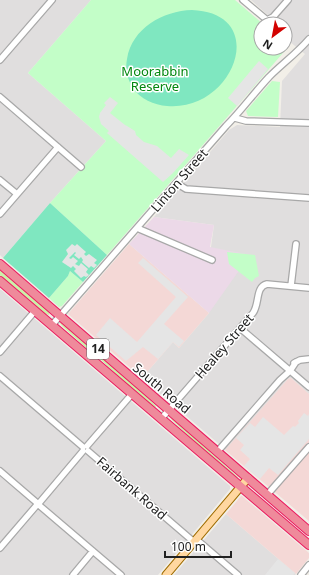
<svg xmlns="http://www.w3.org/2000/svg" width="309" height="575" font-family="'Noto Sans',sans-serif">
	<style>
		.residential { fill: #e0dede }
		.commercial { fill: #f4d8d6 }
		.industrial { fill: #ecd9e8 }
		.grass { fill: #ccf0aa }
		.park { fill: #c3fec8 }
		.pitch { fill: #7fe7c0 }
		.parking { fill: #e5e5e5 }
		.lines { fill: none; stroke-linecap: round; stroke-linejoin: round }
		.minor-casing { stroke: #a8a8a8; stroke-width: 8 }
		.major-casing { stroke: #9f6c00; stroke-width: 9 }
		.highway-casing { stroke: #eb1a5f; stroke-width: 10 }
		.minor { stroke: #fff; stroke-width: 5.5 }
		.major { stroke: #ffd7a0; stroke-width: 7 }
		.highway { stroke: #ef8a9b; stroke-width: 8 }
		.labels { text-anchor: middle; stroke-width: 3; stroke-linejoin: round; paint-order: stroke }
		.shield { fill: #fff; stroke: #646464; stroke-width: 1 }
		.shield-label { font-size: 12px; font-weight: bold; fill: #212121 }
		.park-label { font-size: 13px; fill: #03870f; stroke: #fff }
		.street-label { font-size: 13px; fill: #212121; stroke: #fff }
	</style>
	<rect width="100%" height="100%" fill="#f2efe8"/>
	<!-- residential -->
	<path class="residential" d="M0,0h91l-63,73 78,68 -56,62 -47,55 -3,-3z
		M251,0h58v394l-18,-16 -3,1 -62,71 -84,-72 31,-36 6,6 30,-35 2,-66 3,-22 -60,-8 75,-87 8,-5 43,2 2,-46 23,-27 -20,-16v-14h-7z
		M0,289l230,197v3l-72,86h-158z
		M226,514l70,60 -1,1h-121z"/>
	<!-- commercial -->
	<path class="commercial" d="M129,244l80,69 -30,35 -6,-6 -31,36 -74,-64z
		M291,378l18,16v127l-84,-71 63,-71z
		M241,496h1l67,57v5l-13,16 -70,-60z"/>
	<!-- industrial -->
	<path class="industrial" d="M154,217l60,8 -4,22 40,8 -41,58 -80,-69z"/>
	<!-- grass -->
	<path class="grass" d="M0,268l50,44 -1,3 -6,-2 -43,-37z
		M60,323h3l32,27 -1,5 -32,-29z
		M97,353l26,21 33,32 -1,2 -25,-21 -31,-29z
		M170,417l19,14 22,22 27,24 -1,1 -24,-19 -41,-39z"/>
	<!-- park -->
	<path class="park" d="M91,0h144l28,24h-2v24h24v-5l4,3 -182,209 -57,-52 56,-62 -78,-68z
		M272,81l8,1 -2,35 -30,-1 -2,-5z
		M227,252l28,3 4,21 -4,2 -3,4 -23,-18z
		M70,271l13,11 -21,24 -3,1 -10,-9 19,-22z"/>
	<!-- pitch -->
	<path class="pitch" d="M192,10c79,3 42,102 -25,96 -13,-1 -27,-7 -34,-18 -6,-9 -8,-19 -6,-29 5,-31 36,-48 65,-49z
		M50,203l57,52 -24,27 -13,-11 -2,5 -19,22 -46,-40z"/>
	<!-- parking -->
	<path class="parking" d="M259,61l9,8 -31,37 -9,-8z
		M110,97l8,6 -8,10 15,12 2,1 8,5 1,4 8,7 13,4 14,12 8,-9 10,6 -16,18 -10,9 -56,-49 2,-2 -8,-7 -2,-7 1,-4 6,-8 -2,-2z
		M72,244l3,2 2,-2 9,8 -2,2 2,2 3,-2 8,6 -3,3 3,2 -3,3 -3,-2 -2,2 -7,-6 1,-2 -2,-3 -2,2 -5,-4 2,-2 -1,-1 -6,6 2,1 2,-2 5,4 -3,3 4,2 2,-3 7,6 -2,3 3,3 -3,2 -2,-1 -3,2 -7,-7 2,-2 -3,-3 -2,2 -9,-6 6,-8 -2,-4z
		M143,258l45,39 -24,27 20,17 -5,6 -6,-5 -15,17 -15,-12 -17,14 -30,-26 14,-17 27,24 39,-45 -38,-34z
		M304,413l4,3 1,-2v25l-31,36 -9,-7 -9,11 -16,-13 6,-7 -10,-9 4,-5 -8,-7 14,-15 5,4 8,-10 21,18 9,-9 2,1 4,-4 -1,-2z
		M278,559l17,14 -2,2h-28z"/>
	<g class="lines">
		<defs>
			<path id="minor" d="M243,0l24,20 6,-3 15,-17
				M0,60l52,-60
				M0,97l81,70
				M235,118l11,3 63,2
				M0,180l17,14
				M176,183l10,6 123,9
				M0,214l58,-67
				M137,228l75,32
				M291,286l5,-42
				M52,325l174,-199c15,-15 28,-33 43,-49 13,-13 28,-24 40,-38
				M240,328l69,59
				M0,352l35,-41
				M294,363l6,-3 9,-1
				M0,376l83,71
				M161,419l92,-106c7,-10 2,-26 14,-29l42,4
				M87,446l45,-52
				M88,451l106,91
				M218,451l62,-71 10,-9 6,-9
				M0,471l36,31
				M267,495l42,-48
				M40,502l43,-51
				M40,506l81,69
				M196,539l42,36
				M0,548l36,-42
				M73,575l20,-24
				M301,575l8,-10"/>
			<path id="major" d="M166,575l82,-97"/>
			<path id="highway" d="M0,264l309,267
				M0,281l309,264"/>
		</defs>
		<!-- minor casing -->
		<use href="#minor" class="minor-casing"/>
		<!-- major casing -->
		<use href="#major" class="major-casing"/>
		<!-- highway casing -->
		<use href="#highway" class="highway-casing"/>
		<!-- minor -->
		<use href="#minor" class="minor"/>
		<!-- major -->
		<use href="#major" class="major"/>
		<!-- highway -->
		<use href="#highway" class="highway"/>
	</g>
	<g class="labels">
		<!-- shield labels -->
		<rect class="shield" x="87" y="339" width="22" height="20" rx="3"/>
		<g class="shield-label">
			<text x="98" y="353">14</text>
		</g>
		<!-- park labels -->
		<g class="park-label">
			<text x="155" y="76">Moorabbin<tspan x="155" dy="15">Reserve</tspan></text>
		</g>
		<!-- street labels -->
		<g class="street-label">
			<text transform="translate(179 180) rotate(-49)" y="5">Linton Street</text>
			<text transform="translate(224 346) rotate(-49)" y="5">Healey Street</text>
			<text transform="translate(162 388) rotate(40)" y="5">South Road</text>
			<text transform="translate(132 488) rotate(41)" y="5">Fairbank Road</text>
		</g>
	</g>
	<!-- north arrow -->
	<g transform="translate(273 36) rotate(212)"><circle r="19" fill="#ffffff" stroke="#a6a6a6"/>
	<path d="M0-3L7 15L0 10L-7 15Z" fill="#d30200"/>
	<text y="-6" font-size="11" font-weight="bold" text-anchor="middle" fill="#212121">N</text>
	</g>
	<!-- scale -->
	<path d="M165 551v6h66v-6" fill="none" stroke="#212121" stroke-width="2"/>
	<text x="171" y="551" font-size="12" fill="#212121" stroke="#ffffff" stroke-width="3" paint-order="stroke">100 m</text>
</svg>
